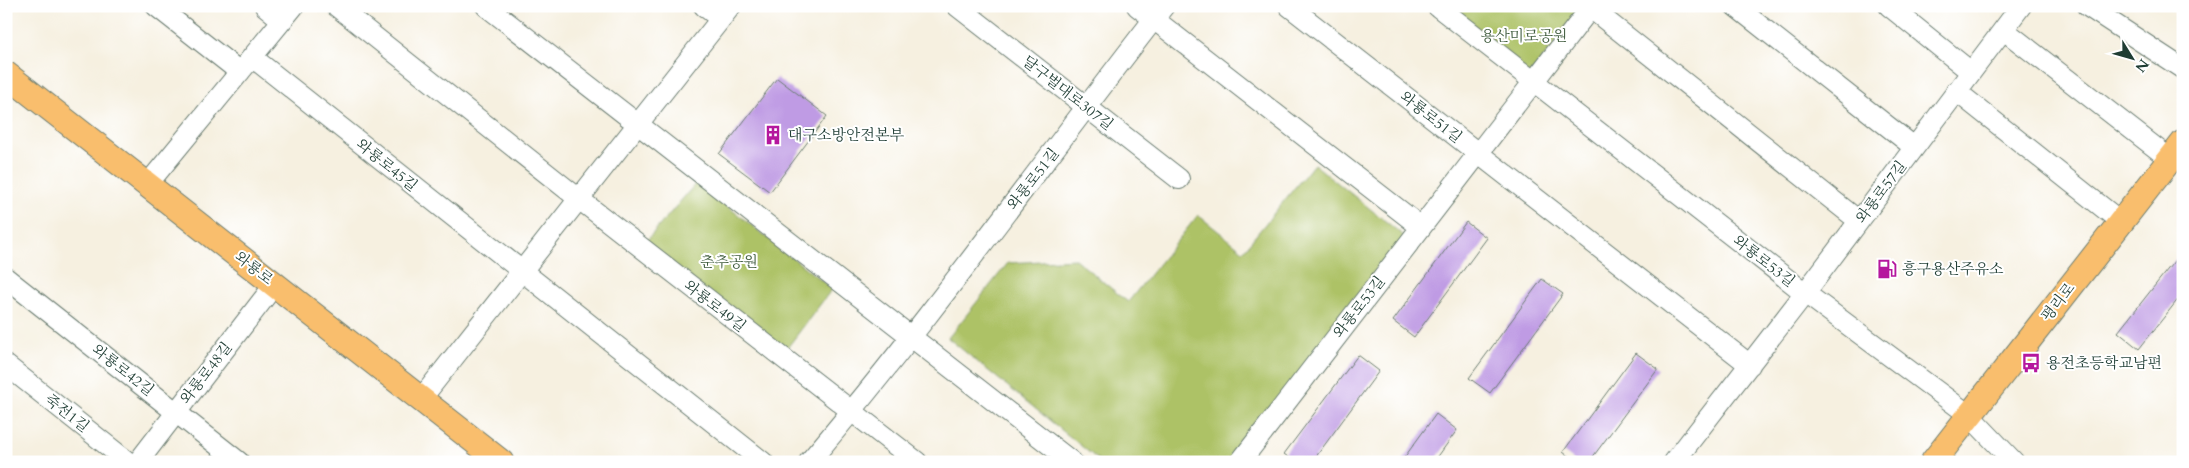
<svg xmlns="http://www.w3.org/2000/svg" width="2189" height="468" font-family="Cardo,'Noto Serif KR',serif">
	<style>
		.green { fill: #adc266; stroke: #66804d }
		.building { fill: #bf9be4 }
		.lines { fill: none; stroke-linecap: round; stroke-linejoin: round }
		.minor-casing { stroke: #6a7c70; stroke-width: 22 }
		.major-casing { stroke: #6a7c70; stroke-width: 27 }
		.minor { stroke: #fff; stroke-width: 20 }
		.major { stroke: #f9be6d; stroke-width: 25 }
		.labels { text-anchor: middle; stroke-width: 4; stroke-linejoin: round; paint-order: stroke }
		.park-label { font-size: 15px; fill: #425e40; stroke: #fff }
		.street-label { font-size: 15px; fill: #1f3d34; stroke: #fff }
		.poi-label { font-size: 15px; fill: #1f3d34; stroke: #fff; text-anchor: start }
	</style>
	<rect width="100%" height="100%" fill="#fff"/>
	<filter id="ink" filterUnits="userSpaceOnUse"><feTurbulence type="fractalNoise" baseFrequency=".02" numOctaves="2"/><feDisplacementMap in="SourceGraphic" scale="10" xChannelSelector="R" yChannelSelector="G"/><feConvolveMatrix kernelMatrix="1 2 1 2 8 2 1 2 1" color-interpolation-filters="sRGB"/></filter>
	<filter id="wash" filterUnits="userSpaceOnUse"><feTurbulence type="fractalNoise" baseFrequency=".0096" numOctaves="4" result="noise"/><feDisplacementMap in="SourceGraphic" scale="20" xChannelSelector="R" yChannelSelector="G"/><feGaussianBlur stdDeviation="1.12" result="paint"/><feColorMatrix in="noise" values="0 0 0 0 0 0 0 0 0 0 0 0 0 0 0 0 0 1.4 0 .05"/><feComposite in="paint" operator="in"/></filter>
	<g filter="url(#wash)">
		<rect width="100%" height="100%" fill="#f6f0e0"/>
		<!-- green -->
		<path class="green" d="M1439,6h145l-55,70z
			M1314,164l95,76 -178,222h-130l-153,-124 60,-75 67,-4 53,43 70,-87 45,36z
			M697,182l135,107 -51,67 -140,-109z"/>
		<g id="blocks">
			<!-- building -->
			<path class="building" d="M777,78l50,38 -57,76 -51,-38z
				M1466,222l21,16 -73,99 -21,-16z
				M2183,250v43l-44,56 -21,-17z
				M1542,279l21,15 -73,99 -21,-15z
				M1636,353l22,16 -69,93h-13l-13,-10z
				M1358,355l21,16 -67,91h-17l-11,-8z
				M1436,414l21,16 -23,32h-33z"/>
		</g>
	</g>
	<g filter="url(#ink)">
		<use href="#blocks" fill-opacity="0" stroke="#6a7c70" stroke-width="1"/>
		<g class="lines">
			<defs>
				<path id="minor" d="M156,6l84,66
					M265,6l17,14
					M336,6l243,193 338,263
					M486,6l586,456
					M704,6l17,13
					M957,6l222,173
					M1137,6l284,221
					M1289,6l461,359
					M1437,6l368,287 164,122 45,47
					M1588,6l271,215
					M1735,6l179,141
					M1889,6l82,66
					M2087,6l96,63
					M2004,30l166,129
					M252,57l511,405
					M1956,91l165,131
					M147,185l147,-179
					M6,278l233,184
					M6,365l122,97
					M421,399l310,-393
					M138,462l137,-178
					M809,462c125,-147 236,-304 355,-456
					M1240,462l352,-456
					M1674,462l131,-169 216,-287"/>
				<path id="major" d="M6,74l495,388
					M1933,462l250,-319"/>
			</defs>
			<!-- minor casing -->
			<use href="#minor" class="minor-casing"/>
			<!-- major casing -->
			<use href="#major" class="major-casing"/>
			<!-- minor -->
			<use href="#minor" class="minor"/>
			<!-- major -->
			<use href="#major" class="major"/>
		</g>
	</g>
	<!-- icons -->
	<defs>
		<symbol id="building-bare" viewBox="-9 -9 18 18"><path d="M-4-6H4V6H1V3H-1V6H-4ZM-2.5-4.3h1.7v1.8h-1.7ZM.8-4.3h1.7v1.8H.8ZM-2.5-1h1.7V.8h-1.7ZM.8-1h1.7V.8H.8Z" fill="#b5179e" stroke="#fff" stroke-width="2.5" paint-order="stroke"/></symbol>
		<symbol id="fuel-bare" viewBox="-9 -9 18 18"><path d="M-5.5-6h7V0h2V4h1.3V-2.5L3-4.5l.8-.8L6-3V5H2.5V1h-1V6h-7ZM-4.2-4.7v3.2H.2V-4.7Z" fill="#b5179e" stroke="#fff" stroke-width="2.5" paint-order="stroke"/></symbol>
		<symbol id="bus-bare" viewBox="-9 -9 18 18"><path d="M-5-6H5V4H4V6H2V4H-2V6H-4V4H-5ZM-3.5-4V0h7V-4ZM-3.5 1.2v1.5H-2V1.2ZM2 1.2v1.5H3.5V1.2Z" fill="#b5179e" stroke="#fff" stroke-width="2.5" paint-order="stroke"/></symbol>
	</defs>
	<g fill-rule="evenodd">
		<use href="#building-bare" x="759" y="121" width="28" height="28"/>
		<use href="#fuel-bare" x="1873" y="255" width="28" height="28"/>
		<use href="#bus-bare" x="2017" y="349" width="28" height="28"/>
	</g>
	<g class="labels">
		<!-- park labels -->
		<g class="park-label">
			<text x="1524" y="41">용산미로공원</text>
			<text x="729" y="267">춘추공원</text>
		</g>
		<!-- street labels -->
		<g class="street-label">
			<text transform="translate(1068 93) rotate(38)" y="5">달구벌대로307길</text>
			<text transform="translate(1431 117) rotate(38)" y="5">와룡로51길</text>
			<text transform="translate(387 165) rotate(39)" y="5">와룡로45길</text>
			<text transform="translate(1033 179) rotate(-52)" y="5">와룡로51길</text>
			<text transform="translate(1881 192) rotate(-53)" y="5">와룡로57길</text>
			<text transform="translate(1764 261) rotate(38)" y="5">와룡로53길</text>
			<text transform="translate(254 268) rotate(38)" y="5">와룡로</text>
			<text transform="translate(2058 302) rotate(-52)" y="5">평리로</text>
			<text transform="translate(715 306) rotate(38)" y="5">와룡로49길</text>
			<text transform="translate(1359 307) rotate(-52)" y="5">와룡로53길</text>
			<text transform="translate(123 370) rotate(38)" y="5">와룡로42길</text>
			<text transform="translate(206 373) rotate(-52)" y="5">와룡로48길</text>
			<text transform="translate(67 413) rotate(38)" y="5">죽전1길</text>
		</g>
		<!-- poi labels -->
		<g class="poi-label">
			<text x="788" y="140">대구소방안전본부</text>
			<text x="1902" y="274">흥구용산주유소</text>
			<text x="2046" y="368">용전초등학교남편</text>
		</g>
	</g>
	<!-- margin -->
	<rect width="2189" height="468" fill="none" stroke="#fff" stroke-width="25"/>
	<!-- north arrow -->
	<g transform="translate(2132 58) rotate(127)" stroke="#ffffff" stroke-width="4" paint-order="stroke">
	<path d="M0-4L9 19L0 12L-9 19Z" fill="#1f3d34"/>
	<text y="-8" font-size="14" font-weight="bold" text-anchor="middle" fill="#1f3d34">N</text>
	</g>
</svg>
